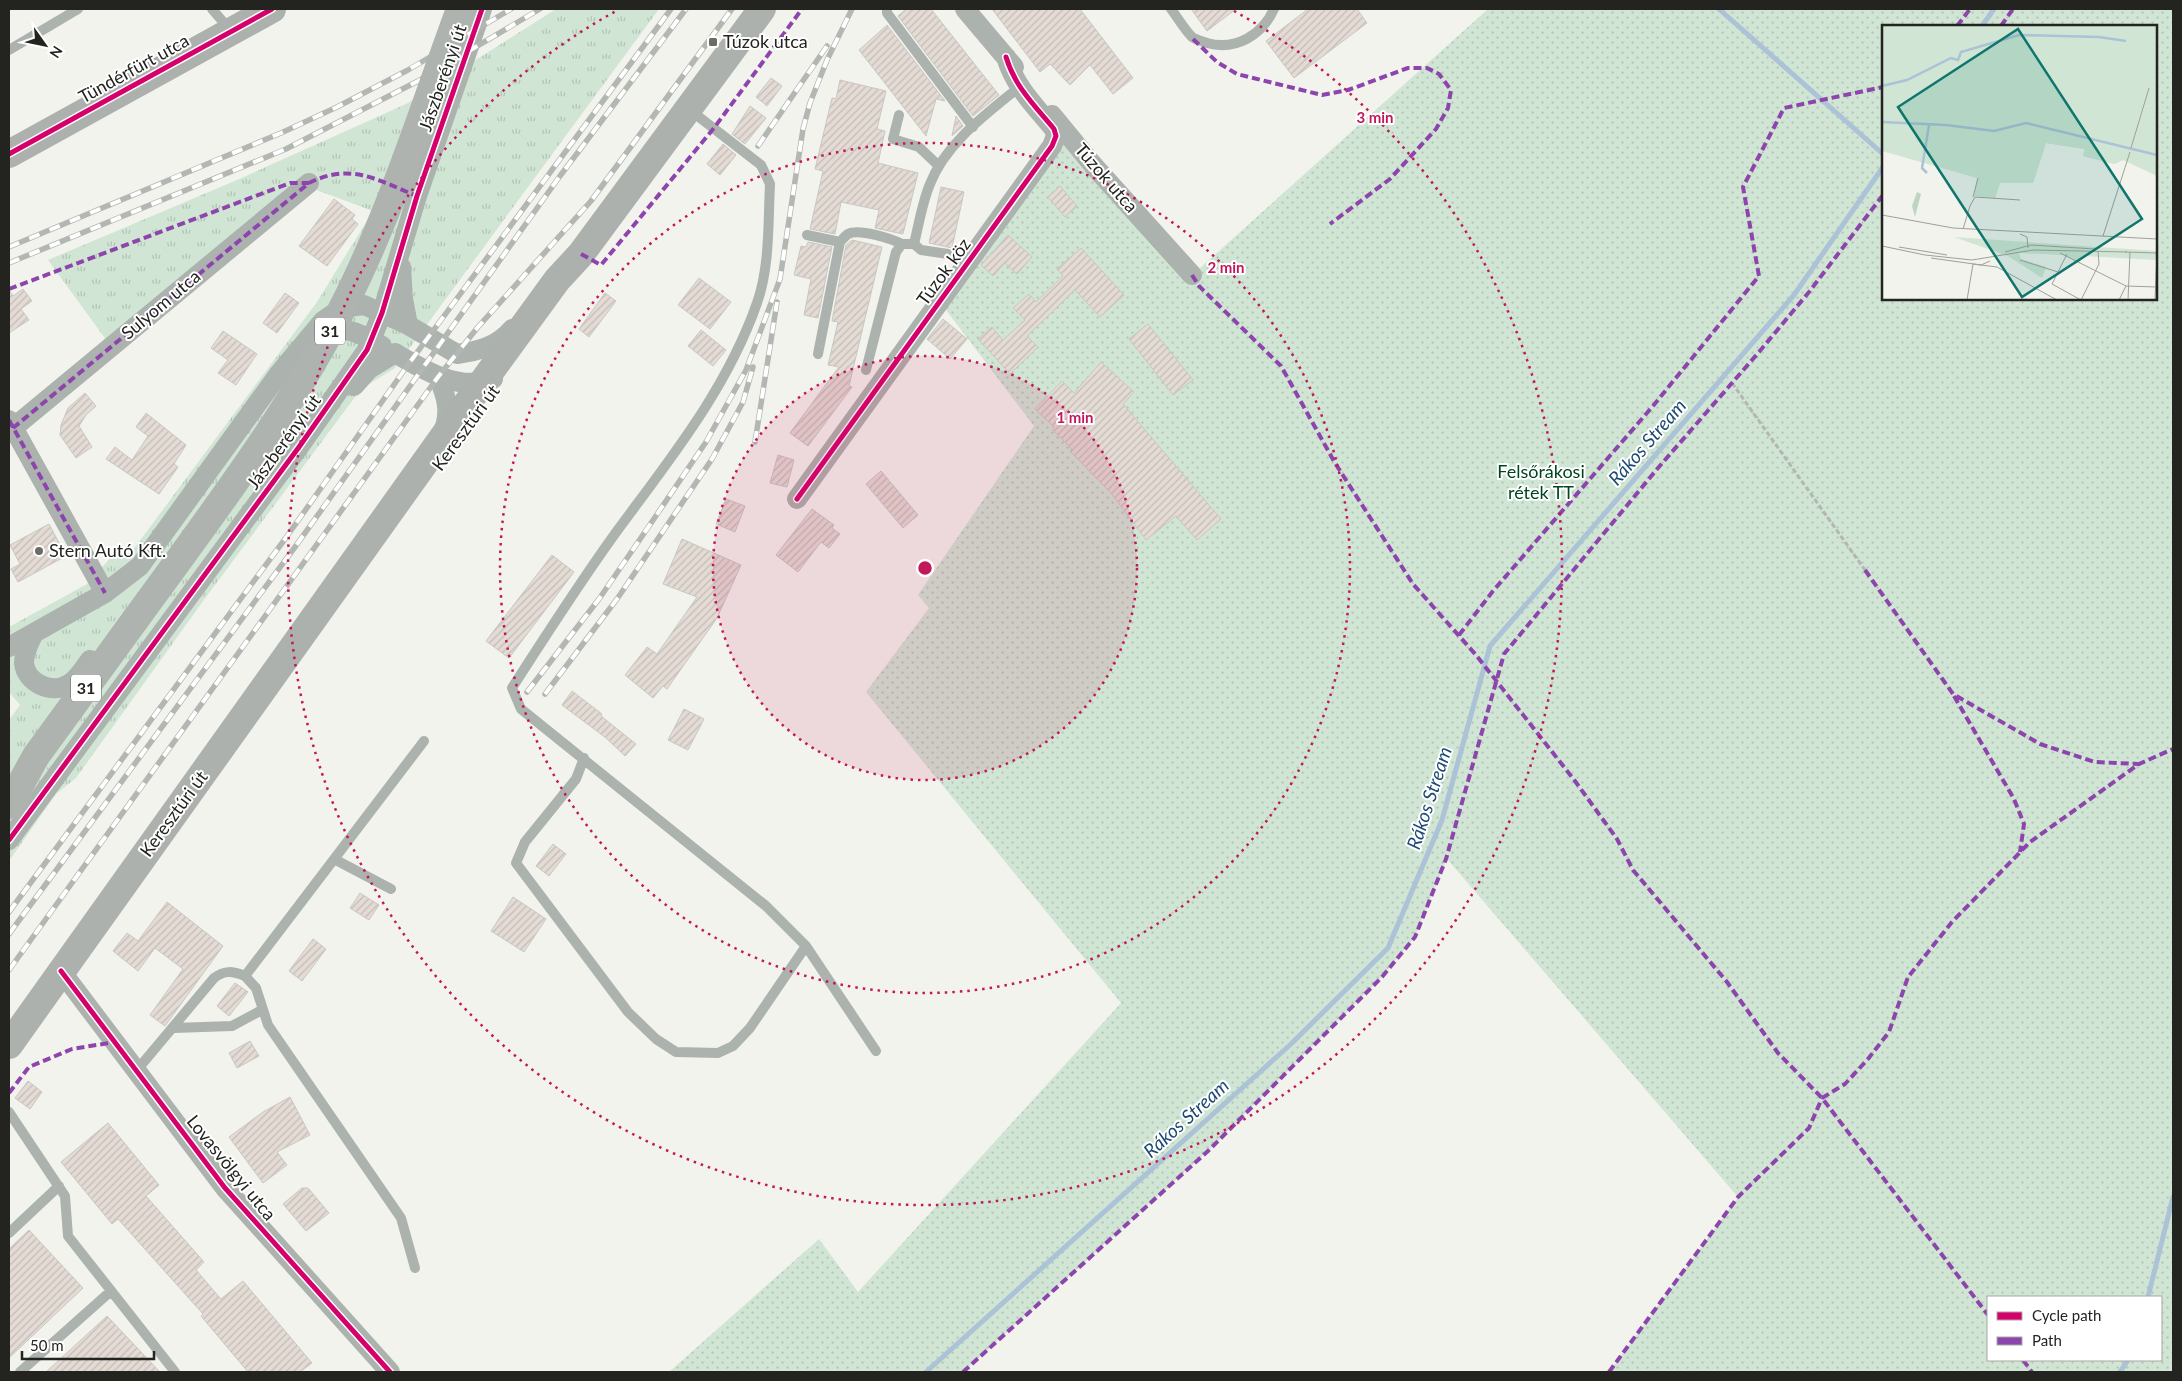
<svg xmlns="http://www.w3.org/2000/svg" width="2182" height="1381" font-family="Lato,sans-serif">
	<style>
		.grass { fill: url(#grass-tufts) }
		.park { fill: url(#park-dots); fill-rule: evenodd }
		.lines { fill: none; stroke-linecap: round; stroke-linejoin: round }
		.stream { stroke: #acc2d7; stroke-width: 5 }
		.building { fill: url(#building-hatch); stroke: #c9c7c4 }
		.path { stroke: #b3b7b2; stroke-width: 3; stroke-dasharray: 5 2.5; stroke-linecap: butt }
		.lane { stroke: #acb2ae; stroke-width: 10 }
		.street { stroke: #acb2ae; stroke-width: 20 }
		.secondary { stroke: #acb1ad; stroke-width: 28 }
		.primary { stroke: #aeb3b0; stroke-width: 28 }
		.rail-casing { stroke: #b3b7b2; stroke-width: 5.5 }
		.rail { stroke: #fff; stroke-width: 4; stroke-dasharray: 11; stroke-linecap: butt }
		.primary-bridge { stroke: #aeb3b0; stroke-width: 28 }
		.quiet { stroke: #8e44ad; stroke-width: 4; stroke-dasharray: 8 4; stroke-linecap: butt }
		.cycleway-casing { stroke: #fff; stroke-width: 8 }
		.cycleway { stroke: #d6006c; stroke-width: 5 }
		.ring { fill: none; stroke: #c2185b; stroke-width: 2.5; stroke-dasharray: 2.5 5 }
		.poi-dot { fill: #6c6c67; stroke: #fff; stroke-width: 2 }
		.labels { text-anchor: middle; stroke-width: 4; stroke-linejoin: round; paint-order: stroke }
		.shield { fill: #fff; stroke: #656562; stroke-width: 1 }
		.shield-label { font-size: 16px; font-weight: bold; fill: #23231f }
		.poi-label { font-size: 18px; fill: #23231f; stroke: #fff; text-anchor: start }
		.street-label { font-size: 18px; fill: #23231f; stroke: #fff }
		.park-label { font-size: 18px; fill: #004420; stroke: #fff }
		.water-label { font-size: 19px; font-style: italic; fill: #1c4a75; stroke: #fff }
		.inset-river { fill: none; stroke: #acc2d7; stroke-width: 2.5 }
		.inset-road { fill: none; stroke: #a0a09b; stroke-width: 1 }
		.view { fill: #0f766e; fill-opacity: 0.15; stroke: #0f766e; stroke-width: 2.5 }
		.inset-edge { fill: none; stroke: #23231f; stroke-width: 2.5 }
		.centre { fill: #c2185b; stroke: #fff; stroke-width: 2.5 }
		.ring-label { font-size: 15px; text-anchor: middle; font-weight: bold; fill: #c2185b; stroke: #fff; stroke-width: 4; stroke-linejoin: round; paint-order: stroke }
	</style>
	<defs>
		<pattern id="grass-tufts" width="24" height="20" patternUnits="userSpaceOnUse" patternTransform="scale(1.25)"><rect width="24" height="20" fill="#d0e5d4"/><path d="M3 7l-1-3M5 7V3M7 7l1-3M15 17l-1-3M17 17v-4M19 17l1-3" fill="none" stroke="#b2c4b6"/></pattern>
		<pattern id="park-dots" width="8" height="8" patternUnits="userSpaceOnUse" patternTransform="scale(1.25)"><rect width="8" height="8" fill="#d0e5d4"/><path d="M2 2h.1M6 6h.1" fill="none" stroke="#b2c4b6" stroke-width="1.8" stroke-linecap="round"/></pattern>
		<pattern id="building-hatch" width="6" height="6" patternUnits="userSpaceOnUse" patternTransform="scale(1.25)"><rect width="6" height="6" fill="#e4dbd4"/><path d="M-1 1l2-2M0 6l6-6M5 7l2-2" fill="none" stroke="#c3bcb6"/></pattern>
	</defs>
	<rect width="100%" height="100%" fill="#f3f3ee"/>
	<!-- grass -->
	<path class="grass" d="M556,9h103l-264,359 -34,21 -155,208 -130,181 -20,16 -47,67v-141l11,-15 -11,-13v-65l78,-43 25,-28 15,2 190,-256 56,-91 -62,-23 -196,164 -67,-92 189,-80 169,-76z"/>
	<!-- park -->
	<path class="park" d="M1488,9h685v1363h-564l129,-175 -291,-338 -32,78 -33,40 -174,174 -245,221h-294l150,-133 39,53 263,-289 -255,-311 63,-84 -11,-13 116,-169 -91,-120 124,-167 114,139 18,-9zM1883,26h273v273h-273zM1988,1297h173v63h-173z"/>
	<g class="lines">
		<!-- stream -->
		<path class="stream" d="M1719,9l164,145
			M1982,26l12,-17
			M2148,1297l25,-100
			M926,1372l365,-328 97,-96 54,-128 48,-174 304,-351 89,-128
			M2120,1372l8,-12"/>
	</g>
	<!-- building -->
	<path class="building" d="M906,9h25l68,86 -26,21 -75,-100z
		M992,9h88l53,69 -20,16 -23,-29 -20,20 -20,-21 -10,8z
		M1191,9h45l-29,22z
		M1308,9h49l10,14 -73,55 -28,-37z
		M887,25l58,76 -9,-2 -10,37 -67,-86z
		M771,78l11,8 -15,20 -11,-9z
		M840,80l46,11 -9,38 8,2 -7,32 40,10 -15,61 -28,-6 4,-18 -38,-8 -6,32 -25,-5 13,-58 -8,-2 17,-71 4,1z
		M750,106l16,12 -21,26 -13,-10z
		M956,116l7,10 -11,10z
		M723,144l13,11 -16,20 -13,-11z
		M1060,186l17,20 -12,11 -17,-20z
		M941,187l23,5 -12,56 -23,-5z
		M334,199l21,16 -3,4 6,5 -31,42 -28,-20z
		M1008,235l24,22 -15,17 -12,-11 -12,13 -12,-11z
		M852,240l30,7 -33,139 3,1 -44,59 -18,-13 49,-66 -11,-2 10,-43 -6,-1 14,-76z
		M808,242l24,5 -14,71 -14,-3 7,-36 -17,-4 7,-29 5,1z
		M1081,248l43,47 -24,22 -25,-27 -48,46 11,11 -28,27 -32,-35 14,-12 11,13 22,-20 -12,-12 16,-14 7,8 27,-26 -6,-7z
		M699,278l32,24 -21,27 -32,-24z
		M23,289l9,12 -11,8 8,11 -20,13v-43l4,6z
		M285,293l14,10 -22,30 -14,-10z
		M605,293l11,8 -27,36 -10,-8z
		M943,319l24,20 -17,20 -23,-20z
		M1148,324l45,56 -20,15 -44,-56z
		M701,330l25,20 -13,16 -25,-20z
		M223,331l34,23 -21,31 -18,-12 10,-13 -17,-12z
		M1101,362l33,30 -11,12 98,115 -24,21 -21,-24 -30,24 -35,-47 -41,-42 2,-2 -20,-20 2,-2 -19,-18 27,-28 12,12z
		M85,393l11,13 -10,9 -7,11 13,21 -16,11 -16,-23 1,-10 7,-17z
		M146,413l40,32 -12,19 4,3 -19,27 -53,-35 9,-12 17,13 16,-24 -12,-9z
		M778,455l16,5 -7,27 -17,-4z
		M881,471l37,44 -15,13 -37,-44z
		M726,499l19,7 -10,26 -19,-8z
		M812,509l22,16 -2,3 8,6 -11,14 -8,-6 -23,30 -22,-17z
		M49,524l17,32 -48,26 -7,-13 9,-5 -10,-19z
		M682,539l59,26 -24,53 -50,71 -4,-3 -10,12 -28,-23 22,-28 10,7 40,-57 -34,-13z
		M552,555l22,17 -65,86 -23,-17z
		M572,691l30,23 -1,2 35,28 -11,12 -19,-18 -44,-33z
		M684,709l20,10 -16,31 -20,-10z
		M553,844l13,10 -17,22 -13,-10z
		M360,893l19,12 -10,15 -19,-12z
		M513,897l33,22 -22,33 -33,-21z
		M167,902l56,44 -58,80 -15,-11 33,-46 -28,-21 -17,23 -25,-20 14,-18 11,8z
		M313,939l13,10 -24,32 -13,-10z
		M235,983l13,9 -19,24 -12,-10z
		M250,1041l9,15 -22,12 -8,-15z
		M28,1081l14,11 -12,17 -15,-11z
		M290,1097l20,38 -33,17 10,13 -24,18 -34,-46 34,-25z
		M108,1123l51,62 -13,11 58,66 -8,8 25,29 22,-18 69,82 -12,9h-52l-47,-56 2,-2 -85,-95 -6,5 -51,-62z
		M302,1188h6l21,25 -23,18 -23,-27z
		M29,1230l54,58 -74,70v-109z
		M107,1316l53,56h-114z"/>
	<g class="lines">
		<!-- path -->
		<path class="path" d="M1732,383l133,187"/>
		<!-- lane -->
		<path class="lane" d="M212,9l19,22
			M887,9v4l86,114
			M1171,9c7,9 13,20 21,28 4,3 10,4 15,6 29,8 55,-8 67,-34
			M9,50l69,-41
			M690,110l71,55 9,19c-2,39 0,82 -13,119 -30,86 -87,156 -140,228 -37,51 -71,104 -105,157l9,21 245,197 40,40 70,105
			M899,115l-6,24 26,8 20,19
			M807,235l33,7
			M914,244l7,6 27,4
			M818,354l22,-112c2,-2 5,-6 8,-8 11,-6 44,5 54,10
			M866,370l30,-118 6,-8h12c5,-20 8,-41 16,-60 16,-42 59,-72 93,-100
			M584,758l-8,21 -51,63 -9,21 112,149 28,27 20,13 42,1 15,-7 17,-18 56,-82
			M334,859l57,30
			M245,976l11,12 12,37 133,193 14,50
			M174,1028l58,-2 30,-16
			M137,1070l77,-92c11,-8 18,-7 31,-2l179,-235
			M9,1112l56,84 3,40 107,136
			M9,1233l50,-47
			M20,1372l91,-81"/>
		<!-- street -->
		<path class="street" d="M965,9l49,58
			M1052,115l41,50 99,110
			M401,267l2,32 5,26
			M321,336c22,-14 42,-1 61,10
			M438,377c9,20 13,35 5,56
			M354,386l15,-17 26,-16c29,17 63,39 98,26
			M9,420l96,173
			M13,428l296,-245
			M797,499l255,-353 4,-10 -2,-7c-19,-23 -39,-42 -48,-72
			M34,633c-5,10 -10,19 -10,30 2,20 28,32 45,21 9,-5 15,-16 21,-24
			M9,647l96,-54 35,-27 138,-191 45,-54 10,-7 14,-7 17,-2 44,20 49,29c22,-3 41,-8 55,-25
			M9,840l290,-393 68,-97 15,-37 35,-117 65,-187
			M61,971l164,217 165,184"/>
		<!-- secondary -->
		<path class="secondary" d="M9,154l263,-145
			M9,1045l462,-647 86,-118 24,-26 181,-245"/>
		<!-- primary -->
		<path class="primary" d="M9,805l27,-49 99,-136"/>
		<defs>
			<path id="rail" d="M758,146l69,-100
				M9,247l272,-114 56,-26 71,-37 103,-61
				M9,263l277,-114 132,-68 122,-72
				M755,442l22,-140
				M527,692l72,-93 48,-70 59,-87 40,-72 34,-91 23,-150 7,-26 17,-43 25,-51
				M545,694l72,-95 95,-140 31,-57 10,-35
				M9,912l276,-373 125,-177 261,-353
				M9,934l286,-387 265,-371 126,-167
				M9,970l429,-593 40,-50 113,-126 141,-192"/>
		</defs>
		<!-- rail casing -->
		<use href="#rail" class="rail-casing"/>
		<!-- rail -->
		<use href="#rail" class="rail"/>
		<!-- primary-bridge -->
		<path class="primary-bridge" d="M135,620c76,-105 157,-209 214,-325 45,-92 76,-191 111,-286"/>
		<!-- quiet -->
		<path class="quiet" d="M1957,26l13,-17
			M2001,26l12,-17
			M1193,39l24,23 20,12 85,21 26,-5 60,-22h19l12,6 12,16 -3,18 -12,21 -46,50 -60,45
			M581,254l20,11 113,-137 88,-119
			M1192,275l7,11 82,80 54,97 78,121 63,71 99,126 42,58 16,31 94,112 51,71 44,45 166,217
			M9,289l281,-106h19
			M9,420l96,173
			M13,428l296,-245c42,-21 68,-3 108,13
			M1865,570l88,124 87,50 55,18 44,2
			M1459,635l34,-44 160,-185 106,-130 -16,-89 41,-79 99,-21
			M1954,696l60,103 10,25 -4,28
			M9,1093l20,-26 43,-18 43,-7
			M1822,1098l23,-14 23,-25 21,-27 19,-55 44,-55 78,-80 109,-78 34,-15
			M2023,1360l9,12
			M963,1372l245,-221 174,-174 33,-40 31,-78 58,-205 154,-186 101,-116 50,-60 74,-97
			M1609,1372l129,-175 71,-69 13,-30"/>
		<defs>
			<path id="cycleway" d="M9,154l263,-145
				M797,499l255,-353 4,-10 -2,-7c-19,-23 -39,-42 -48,-72
				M9,840l290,-393 68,-97 15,-37 35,-117 65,-187
				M61,971l164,217 165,184"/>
		</defs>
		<!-- cycleway casing -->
		<use href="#cycleway" class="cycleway-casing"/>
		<!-- cycleway -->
		<use href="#cycleway" class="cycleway"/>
	</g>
	<!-- distance rings -->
	<circle cx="925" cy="568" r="212" fill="#c2185b" fill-opacity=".12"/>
	<g class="ring">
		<circle cx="925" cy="568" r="212"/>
		<circle cx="925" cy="568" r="425"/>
		<path d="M1234 11A637 637 0 1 1 616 11"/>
	</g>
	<!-- markers -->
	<g class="poi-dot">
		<rect x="708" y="37" width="10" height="10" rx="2.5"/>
		<circle cx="39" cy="551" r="5"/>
	</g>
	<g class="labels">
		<!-- shield labels -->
		<g class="shield">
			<rect x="315" y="317.5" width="30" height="27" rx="4"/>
			<rect x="71" y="674.5" width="30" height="27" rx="4"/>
		</g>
		<g class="shield-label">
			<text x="330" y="337">31</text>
			<text x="86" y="694">31</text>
		</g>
		<!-- poi labels -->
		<g class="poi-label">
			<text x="723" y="48">Túzok utca</text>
			<text x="49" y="557">Stern Autó Kft.</text>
		</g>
		<!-- street labels -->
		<g class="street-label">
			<text transform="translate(134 69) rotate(-29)" y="6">Tündérfürt utca</text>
			<text transform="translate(443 78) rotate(-71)" y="6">Jászberényi út</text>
			<text transform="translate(1106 178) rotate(49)" y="6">Túzok utca</text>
			<text transform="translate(944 272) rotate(-54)" y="6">Túzok köz</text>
			<text transform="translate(161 305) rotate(-40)" y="6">Sulyom utca</text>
			<text transform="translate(466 428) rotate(-54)" y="6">Keresztúri út</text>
			<text transform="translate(284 442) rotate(-54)" y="6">Jászberényi út</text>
			<text transform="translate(174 814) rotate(-54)" y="6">Keresztúri út</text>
			<text transform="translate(231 1168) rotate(51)" y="6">Lovasvölgyi utca</text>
		</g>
		<!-- park labels -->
		<g class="park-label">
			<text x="1541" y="478">Felsőrákosi<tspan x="1541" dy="21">rétek TT</tspan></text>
		</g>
		<!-- water labels -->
		<g class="water-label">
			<text transform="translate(1647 442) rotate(-49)" y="7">Rákos Stream</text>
			<text transform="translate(1429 798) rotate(-72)" y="7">Rákos Stream</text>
			<text transform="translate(1186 1118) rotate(-42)" y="7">Rákos Stream</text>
		</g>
	</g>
	<!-- overview -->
	<g transform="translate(1882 25)">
		<rect width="275" height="275" fill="#f3f3ee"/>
		<path d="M0,0h275v79l-11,3 -8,11 -9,44 -6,-2 -9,4 -31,-8 2,-7 -39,-6 -13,40h-33l-5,15 -16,-19zM72,212l203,14v9l-75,-4 -2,7 -17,-8 -44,-2 2,6 25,8 -4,11 -34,-22z" fill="#d0e5d4"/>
		<path d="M35,167l4,2 -6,23 -3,-11z" fill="#bfd5c3"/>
		<path d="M275,79v47l-20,-3 -6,-7 7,-23 8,-11z" fill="#d0e5d4"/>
		<path d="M0,0h275v52l-6,1 -2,10 -121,-10 -13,44 38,5 78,21 5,-18 21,1v45l-34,-16 -9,4 -31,-8 2,-7 -39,-6 -13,40h-33l-5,15 -21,-2 3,-18 -95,-27z" fill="#d0e5d4"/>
		<path class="inset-river" d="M0,61l25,-6 44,-22 7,2 3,-8 58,-17 80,2 27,4M0,97l64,3 48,6 32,-8 131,32M45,148l-5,-5 7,-43"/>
		<path class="inset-road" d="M249,123l18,-60M91,172l5,-19M88,181l5,-9 45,3M0,190l71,13 204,11M81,204l7,-23M138,209l7,3 1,11M221,211l27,-84M0,221l43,9 47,5 61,-10 94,2M17,222l48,8M123,227l26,-7 64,4M243,227l32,1M178,228l66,33 31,1M185,229l-15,30 29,16M49,233l50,7 9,-4M138,235l38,12M91,239l24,3 60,33M85,275l6,-36M199,275l18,-36 -1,-13M237,275l7,-14M246,275l2,-48M273,275l2,-47"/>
		<path class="view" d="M136,4l124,190 -120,78 -124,-190z"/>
		<rect width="275" height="275" class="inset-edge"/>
	</g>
	<circle cx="925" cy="568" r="8" class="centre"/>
	<g class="ring-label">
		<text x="1375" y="123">3 min</text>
		<text x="1226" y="273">2 min</text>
		<text x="1075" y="423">1 min</text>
	</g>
	<!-- border -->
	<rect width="2182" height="1381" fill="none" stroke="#23231f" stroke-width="20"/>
	<!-- legend -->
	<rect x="1987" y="1296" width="175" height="65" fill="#ffffff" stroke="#a7a7a5"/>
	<rect x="1997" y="1312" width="25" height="8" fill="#d6006c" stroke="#a7a7a5"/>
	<text x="2032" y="1321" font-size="15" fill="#23231f">Cycle path</text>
	<rect x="1997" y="1337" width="25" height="8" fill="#8e44ad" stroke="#a7a7a5"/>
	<text x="2032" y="1346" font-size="15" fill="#23231f">Path</text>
	<!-- north arrow -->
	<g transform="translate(45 45) rotate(123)" stroke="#ffffff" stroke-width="4" paint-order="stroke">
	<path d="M0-4L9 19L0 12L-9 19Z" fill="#23231f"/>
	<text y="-8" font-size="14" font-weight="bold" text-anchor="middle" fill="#23231f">N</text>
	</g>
	<!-- scale -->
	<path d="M22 1351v8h132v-8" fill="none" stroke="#23231f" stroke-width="2.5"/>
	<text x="30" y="1351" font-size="15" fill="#23231f" stroke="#ffffff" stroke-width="4" paint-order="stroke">50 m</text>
</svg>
